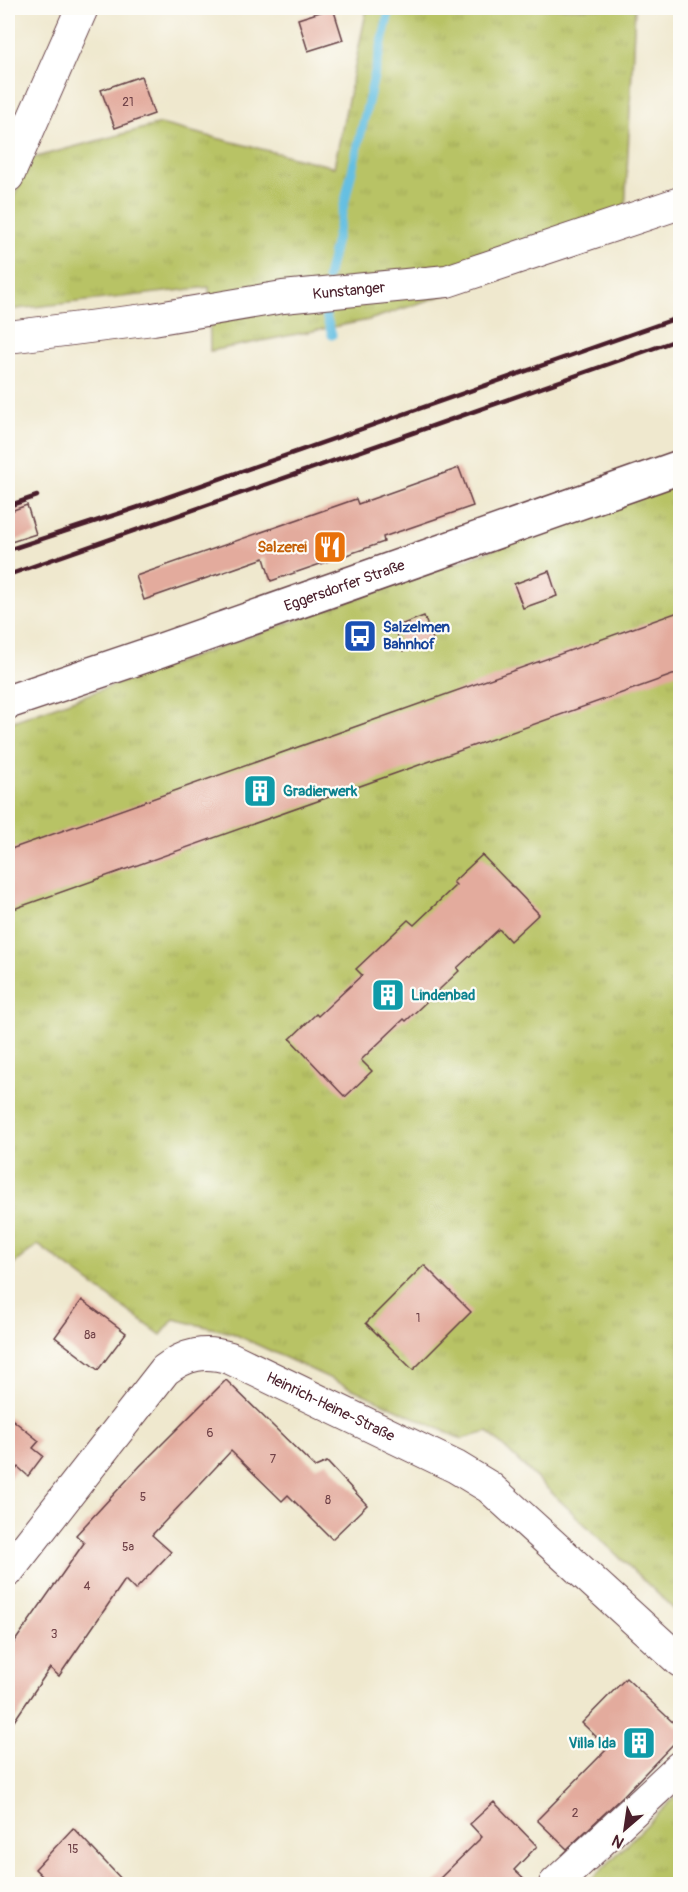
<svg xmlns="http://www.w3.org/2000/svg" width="688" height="1892" font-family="Pangolin,sans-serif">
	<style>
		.grass { fill: url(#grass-tufts); stroke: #817148; stroke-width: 1.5 }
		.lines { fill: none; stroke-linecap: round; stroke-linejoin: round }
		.stream { stroke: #65bfe2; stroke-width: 9 }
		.building { fill: #e3ab9d }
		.minor-casing { stroke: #633d43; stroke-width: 34 }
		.tertiary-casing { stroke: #633d43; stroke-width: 36 }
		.minor { stroke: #fff; stroke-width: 32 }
		.tertiary { stroke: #fff; stroke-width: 33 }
		.rail { stroke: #4a1f2b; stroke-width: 4.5 }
		.labels { text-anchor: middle; stroke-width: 4.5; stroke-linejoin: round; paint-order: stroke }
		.number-label { font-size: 12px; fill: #704248 }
		.street-label { font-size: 15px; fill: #4a1f2b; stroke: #fdfcf7 }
		.food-label { font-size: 15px; font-weight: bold; fill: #c56008; stroke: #fdfcf7; text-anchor: end }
		.transit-label { font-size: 15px; font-weight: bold; fill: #164399; stroke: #fdfcf7; text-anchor: start }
		.culture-label { font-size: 15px; font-weight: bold; fill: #0d838f; stroke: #fdfcf7; text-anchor: start }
	</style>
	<defs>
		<pattern id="grass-tufts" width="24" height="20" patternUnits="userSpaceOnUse" patternTransform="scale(1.5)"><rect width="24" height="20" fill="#b8c365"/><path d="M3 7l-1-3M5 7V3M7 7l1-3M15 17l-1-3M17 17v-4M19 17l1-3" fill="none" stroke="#a0a758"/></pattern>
	</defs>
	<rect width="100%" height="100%" fill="#fdfcf7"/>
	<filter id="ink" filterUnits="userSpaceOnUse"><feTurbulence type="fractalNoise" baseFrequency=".0167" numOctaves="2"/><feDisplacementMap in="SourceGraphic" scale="12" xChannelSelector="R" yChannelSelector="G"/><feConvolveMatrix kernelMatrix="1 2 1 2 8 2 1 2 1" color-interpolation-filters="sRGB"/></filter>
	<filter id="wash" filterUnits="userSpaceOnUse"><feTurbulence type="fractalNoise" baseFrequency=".008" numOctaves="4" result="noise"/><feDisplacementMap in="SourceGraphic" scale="24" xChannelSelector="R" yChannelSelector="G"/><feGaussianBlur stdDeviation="1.35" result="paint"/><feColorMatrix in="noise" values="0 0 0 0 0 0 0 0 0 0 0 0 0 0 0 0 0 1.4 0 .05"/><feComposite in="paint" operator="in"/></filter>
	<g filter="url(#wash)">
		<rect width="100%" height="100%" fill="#efe8ce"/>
		<!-- grass -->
		<path class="grass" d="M367,8h268l-11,227 -255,85 -159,31 -1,-64 -201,23v-98l21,-53 131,-35 174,43z
			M680,483v1132l-192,-183 -27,7 -229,-106 -58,-14 -13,16 -123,-90 -30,23v-545z
			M680,1792v92h-93z"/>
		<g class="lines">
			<!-- stream -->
			<path class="stream" d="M327,278l63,-270
				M326,316l6,19"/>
		</g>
		<g id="blocks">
			<!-- building -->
			<path class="building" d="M333,8l10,32 -35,11 -10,-32z
				M141,76l13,38 -39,14 -14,-38z
				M459,468l14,38 -90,31 1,5 -113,39 -7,-23 -120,42 -8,-24 220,-77 2,5z
				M27,505l9,29 -28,9v-31z
				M549,571l8,25 -34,12 -9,-24z
				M681,611v61l-673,239v-61z
				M424,616l9,24 -30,11 -8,-24z
				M482,855l57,59 -29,27 -11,-12 -42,39 2,3 -53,50 -2,-2 -43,41 11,11 -27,26 -55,-58 26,-25 2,2 44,-41 -6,-6 52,-49 6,5 42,-40 -3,-3z
				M424,1265l47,47 -58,58 -47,-47z
				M82,1300l44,33 -28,37 -43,-33z
				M226,1380l89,87 12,-5 40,43 -35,34 -44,-44 -6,6 -51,-50 -79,84 19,17 -36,38 -10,-10 -66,96 -9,-8 -42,62v-79l76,-108 -8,-8 64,-69z
				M8,1416l31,25 -6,7 10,8 -15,20 -10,-9 -10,13z
				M626,1678l55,52v6l-57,59 -57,54 -30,-29 71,-72 -26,-25z
				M494,1802l43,44 -23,24 15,14h-95l48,-47 -12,-13z
				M73,1828l53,56h-76l-15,-15z"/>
		</g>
	</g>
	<g filter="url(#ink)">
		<use href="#blocks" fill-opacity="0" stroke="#633d43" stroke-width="1.5"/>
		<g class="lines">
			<defs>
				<g id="minor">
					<path d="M8,176l74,-168"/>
					<path id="s1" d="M8,337l145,-18 130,-22 164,-16 233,-78"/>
					<path id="s2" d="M8,1571l157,-201c21,-16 40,-20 65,-12l226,109 33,20 191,174"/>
					<path d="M555,1884l125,-117"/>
				</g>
				<g id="tertiary">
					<path id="s3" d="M8,702l148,-50 524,-185"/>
				</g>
			</defs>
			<!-- minor casing -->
			<use href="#minor" class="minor-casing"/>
			<!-- tertiary casing -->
			<use href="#tertiary" class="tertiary-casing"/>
			<!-- minor -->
			<use href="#minor" class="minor"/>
			<!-- tertiary -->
			<use href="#tertiary" class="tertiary"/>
			<!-- rail -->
			<path class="rail" d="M8,506l29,-10
				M8,550l137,-45 535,-188
				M8,575l672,-236"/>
		</g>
	</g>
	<!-- icons -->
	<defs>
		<symbol id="restaurant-square" viewBox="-11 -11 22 22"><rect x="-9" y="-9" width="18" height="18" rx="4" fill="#e8710a" stroke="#fdfcf7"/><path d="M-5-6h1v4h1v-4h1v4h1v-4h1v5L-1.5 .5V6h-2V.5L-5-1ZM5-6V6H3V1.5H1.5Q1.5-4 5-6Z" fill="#fff"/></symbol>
		<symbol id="bus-square" viewBox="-11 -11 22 22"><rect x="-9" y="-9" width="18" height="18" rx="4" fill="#1a4fb4" stroke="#fdfcf7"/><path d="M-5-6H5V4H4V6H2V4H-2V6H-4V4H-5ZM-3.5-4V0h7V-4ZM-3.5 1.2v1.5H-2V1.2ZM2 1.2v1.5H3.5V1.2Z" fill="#fff"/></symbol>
		<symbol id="building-square" viewBox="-11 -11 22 22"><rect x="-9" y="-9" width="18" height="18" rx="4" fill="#0f9aa8" stroke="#fdfcf7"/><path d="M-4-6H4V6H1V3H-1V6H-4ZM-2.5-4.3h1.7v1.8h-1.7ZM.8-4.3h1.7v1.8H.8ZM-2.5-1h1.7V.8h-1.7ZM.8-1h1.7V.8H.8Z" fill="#fff"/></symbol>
	</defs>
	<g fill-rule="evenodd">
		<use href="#restaurant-square" x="311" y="528" width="38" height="38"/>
		<use href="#bus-square" x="341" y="617" width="38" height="38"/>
		<use href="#building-square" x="241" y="772" width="38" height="38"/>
		<use href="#building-square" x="369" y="976" width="38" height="38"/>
		<use href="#building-square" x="620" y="1724" width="38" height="38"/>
	</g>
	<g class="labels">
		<!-- number labels -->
		<g class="number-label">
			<text x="128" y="106">21</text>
			<text x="418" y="1322">1</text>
			<text x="90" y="1339">8a</text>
			<text x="210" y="1437">6</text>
			<text x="273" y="1463">7</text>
			<text x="143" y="1501">5</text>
			<text x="328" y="1504">8</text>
			<text x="128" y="1551">5a</text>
			<text x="87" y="1590">4</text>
			<text x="54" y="1638">3</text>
			<text x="575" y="1817">2</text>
			<text x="73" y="1853">15</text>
		</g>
		<!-- street labels -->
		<g class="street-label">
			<text dy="5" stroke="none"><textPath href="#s1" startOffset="344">Kunstanger</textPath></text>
			<text dy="5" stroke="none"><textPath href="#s3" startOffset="356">Eggersdorfer Straße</textPath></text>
			<text dy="5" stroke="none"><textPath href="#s2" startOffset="436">Heinrich-Heine-Straße</textPath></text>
		</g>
		<!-- food labels -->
		<g class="food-label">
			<text x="307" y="552">Salzerei</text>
		</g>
		<!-- transit labels -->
		<g class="transit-label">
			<text x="383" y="632">Salzelmen<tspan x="383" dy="17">Bahnhof</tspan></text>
		</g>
		<!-- culture labels -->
		<g class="culture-label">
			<text x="283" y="796">Gradierwerk</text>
			<text x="411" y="1000">Lindenbad</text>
			<text x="616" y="1748" text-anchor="end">Villa Ida</text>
		</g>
	</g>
	<!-- margin -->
	<rect width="688" height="1892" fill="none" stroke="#fdfcf7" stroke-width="30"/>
	<!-- north arrow -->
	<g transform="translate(625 1829) rotate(209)" stroke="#fdfcf7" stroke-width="4.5" paint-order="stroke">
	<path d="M0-4.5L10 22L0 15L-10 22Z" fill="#4a1f2b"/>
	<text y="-9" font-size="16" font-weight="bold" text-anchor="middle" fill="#4a1f2b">N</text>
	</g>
</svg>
